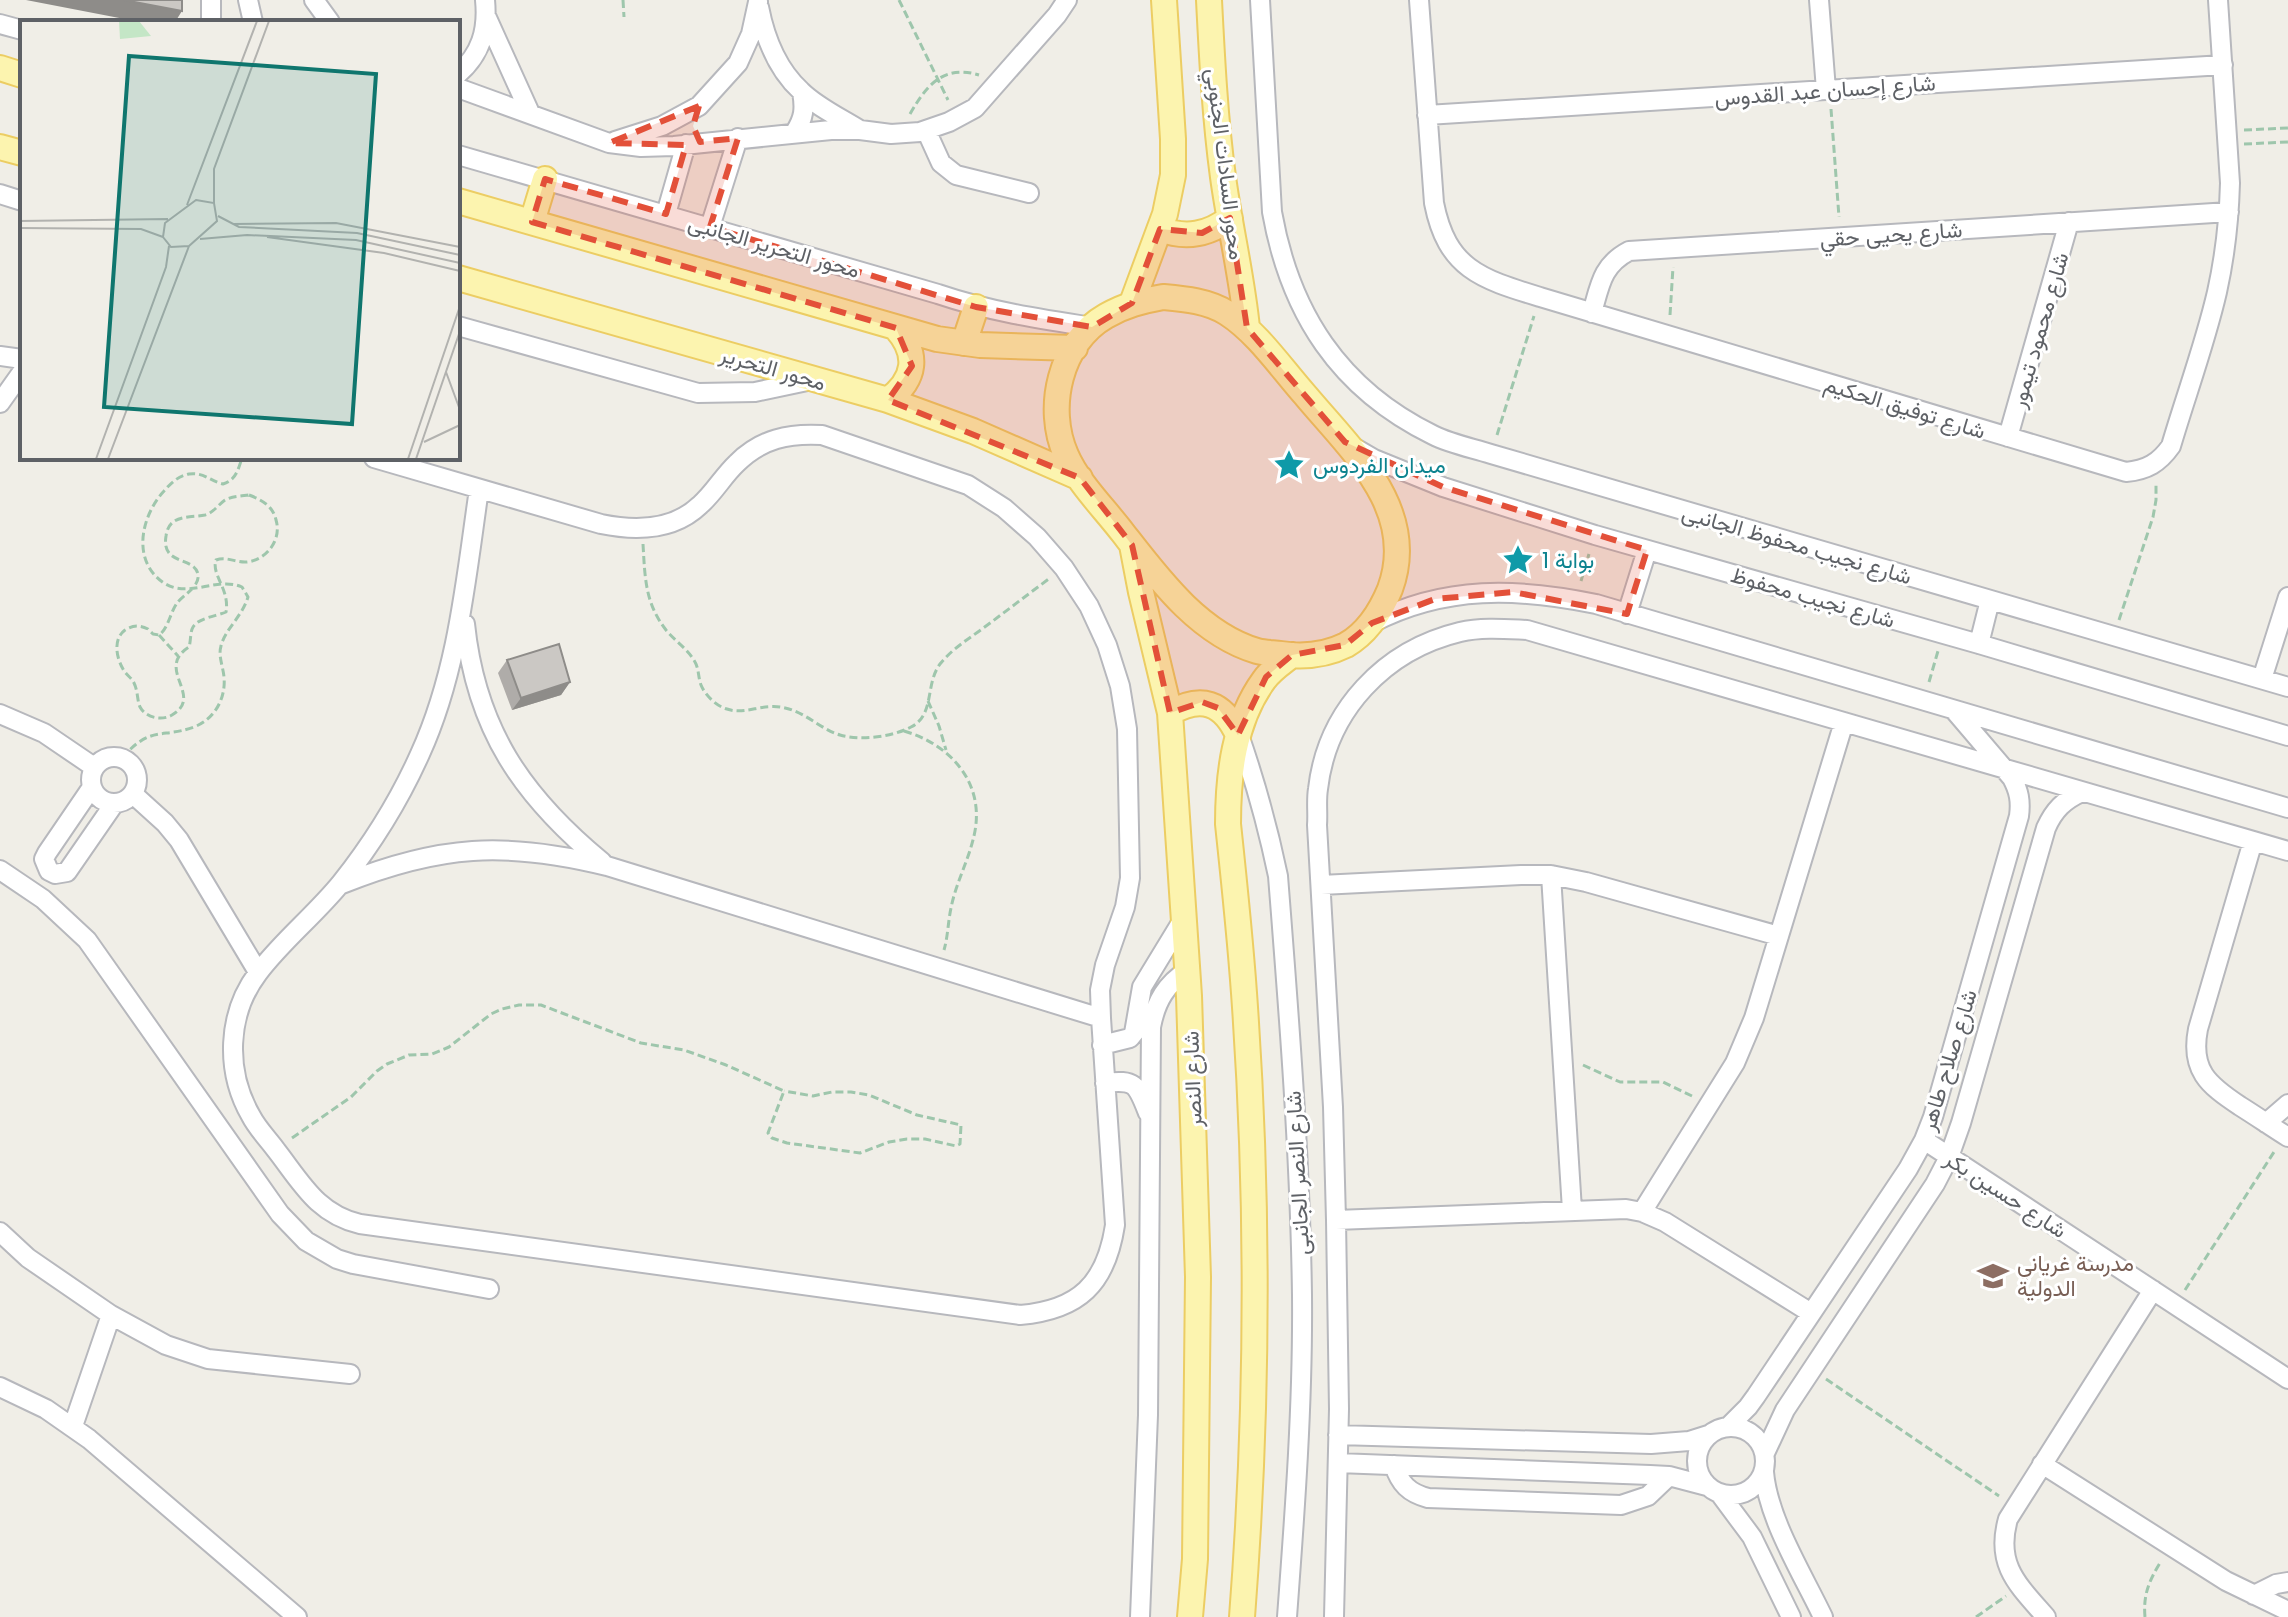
<svg xmlns="http://www.w3.org/2000/svg" width="2288" height="1617" font-family="Poppins,Vazirmatn,sans-serif">
	<style>
		.lines { fill: none; stroke-linecap: round; stroke-linejoin: round }
		.minor-casing { stroke: #b7b8bd; stroke-width: 22 }
		.major-casing { stroke: #eccd63; stroke-width: 28 }
		.path { stroke: #9ec6ac; stroke-width: 3; stroke-dasharray: 8 4; stroke-linecap: butt }
		.minor { stroke: #fff; stroke-width: 18 }
		.major { stroke: #fcf4af; stroke-width: 24 }
		.wall { fill: #afaca9 }
		.shaded-wall { fill: #8e8c89 }
		.building { fill: #cbc8c4; stroke: #8e8c89; stroke-width: 2 }
		.marked { fill: #e35039; fill-opacity: 0.2; stroke: #e35039; stroke-width: 6; stroke-dasharray: 16 10; stroke-linejoin: round }
		.labels { text-anchor: middle; stroke-width: 6; stroke-linejoin: round; paint-order: stroke }
		.street-label { font-size: 22px; fill: #5e6166; stroke: #fff }
		.culture-label { font-size: 22px; fill: #0d838f; stroke: #fff; text-anchor: start }
		.education-label { font-size: 22px; fill: #785e54; stroke: #fff; text-anchor: start }
		.inset-road { fill: none; stroke: #b2b2af; stroke-width: 2 }
		.view { fill: #0f766e; fill-opacity: 0.15; stroke: #0f766e; stroke-width: 4 }
		.inset-edge { fill: none; stroke: #5e6166; stroke-width: 4 }
	</style>
	<rect width="100%" height="100%" fill="#f0eee7"/>
	<g class="lines">
		<defs>
			<path id="minor" d="M211,0v22
				M248,0l5,22
				M314,0l16,22
				M1260,0l12,212c18,101 67,177 161,223 18,9 39,13 58,19l797,233
				M1419,0l15,203c13,66 47,76 106,94l586,175c21,-2 33,-9 45,-26 15,-51 34,-102 46,-154 8,-36 12,-72 13,-109l-12,-183
				M1819,0l7,90
				M759,7c6,31 18,62 42,84 16,16 40,27 59,39
				M487,18l43,95
				M0,24l22,6
				M458,74c23,-20 30,-44 27,-74
				M458,88l151,55 32,4 33,-1 157,-16h29l31,4 29,-2 29,-10 26,-14 82,-93 10,-15
				M1427,115l796,-50
				M926,130l15,33 15,12 73,18
				M795,132c9,-14 10,-23 7,-40
				M615,141l47,-15 37,-20 39,-43 13,-29 7,-32
				M458,155l480,139c50,17 101,25 154,33
				M0,194l22,7
				M666,214l20,-70
				M710,227l28,-89
				M1592,313c8,-28 10,-48 37,-62l600,-39
				M458,326l240,67 57,-1 57,-12
				M0,356l22,3
				M0,403l22,-31
				M2008,437l61,-215
				M1355,448l19,11 69,28 152,48 384,109 309,92
				M374,458l227,66c34,7 72,7 99,-19 14,-12 23,-29 37,-42 24,-24 52,-30 85,-28l146,50 36,23 33,29 27,31 25,38 18,39 13,41 7,43 3,149 -5,29 -20,58 -5,25 1,28 14,207c-9,59 -36,85 -95,90l-660,-91c-43,-10 -59,-42 -84,-74 -8,-11 -19,-22 -25,-34 -26,-45 -24,-102 7,-143 24,-32 57,-58 83,-90 31,-39 58,-82 79,-129 38,-83 46,-176 59,-265
				M1627,614l20,-64
				M1372,623c73,-38 146,-35 224,-19l692,204
				M465,624c11,105 57,172 137,238
				M1979,644l11,-44
				M2262,679l26,-82
				M0,714l44,19 50,34
				M1239,735c16,46 29,93 39,141 11,139 22,279 24,419 1,107 -7,215 -15,322
				M91 780a23 23 0 1 1 46 0a23 23 0 1 1-46 0Z
				M92,787l-45,66 -3,6 5,12 6,3 12,-2 47,-68
				M133,794l32,29 14,17 79,132
				M2253,841l-55,188c-8,41 10,56 42,77 16,10 32,21 48,31
				M0,870l43,29 44,41 193,274 26,27 31,18 16,5 136,25
				M1551,875l21,335
				M342,884c97,-39 163,-43 265,-18l494,152
				M1321,885l200,-10h30l35,7 193,54
				M1102,1045l28,-7 4,-5 8,-46 42,-69
				M1105,1083c31,-4 32,2 43,30
				M2266,1123l22,-19
				M1924,1140l364,239
				M1642,1212l93,-149 19,-45 90,-296
				M1336,1220l290,-11 16,3 23,10 146,91
				M0,1232l28,26 83,57 55,30 42,14 142,15
				M0,1387l46,22 43,30 208,178
				M73,1426l38,-111
				M1697 1461a34 34 0 1 1 68 0a34 34 0 1 1-68 0Z
				M1728,1427l20,-20 8,-11 152,-227 16,-29 9,-23 86,-301c2,-15 0,-25 -7,-38l-58,-68
				M1338,1435l313,9 38,-3 19,-6
				M1765,1453l20,-43 150,-226 14,-27 12,-34 85,-295c8,-18 18,-28 36,-36
				M1338,1463l312,12 19,1 38,10
				M2042,1464l184,117 62,30
				M1394,1465c6,19 15,28 34,33l193,7 27,-9 21,-20
				M1764,1472c4,47 38,101 59,145
				M1720,1494l32,43 39,80
				M2254,1595l22,-11 12,-2
				M1140,1617l8,-202 3,-388c5,-26 15,-43 37,-57
				M1334,1617l5,-208 -3,-189 -3,-113 -16,-282c1,-12 -1,-24 1,-36 9,-79 67,-139 142,-157 22,-5 45,-3 67,-2l761,221
				M2046,1617c-28,-32 -51,-52 -38,-98l145,-229"/>
			<path id="major" d="M1209,0c3,59 6,118 14,177 7,51 19,100 24,151
				M0,68l22,7
				M0,147l22,6
				M458,201l479,138 43,6 95,3
				M532,222l13,-43
				M1160,229c26,10 48,6 70,-11
				M458,278l430,122 85,31 107,47
				M1163,297c22,2 45,4 64,16 31,20 54,55 79,83 46,55 113,114 84,193 -9,22 -23,44 -44,56 -20,10 -44,12 -65,9 -8,-1 -17,-1 -24,-3 -58,-17 -99,-73 -134,-118 -19,-25 -45,-50 -57,-78 -21,-47 -6,-113 40,-139 19,-11 36,-15 57,-19z
				M1132,303l33,-89 8,-39v-36l-9,-139
				M964,343l12,-36
				M888,400c28,-21 31,-46 8,-72
				M1132,545l9,47 29,121 19,283 9,281 -3,282 -5,58
				M1170,713c31,-18 53,-11 68,22
				M1242,1617c16,-207 17,-416 2,-624 -4,-56 -10,-113 -16,-169 0,-49 6,-103 36,-144 7,-10 18,-17 28,-25"/>
		</defs>
		<!-- minor casing -->
		<use href="#minor" class="minor-casing"/>
		<!-- major casing -->
		<use href="#major" class="major-casing"/>
		<!-- path -->
		<path class="path" d="M623,0l1,17
			M899,0l49,100
			M1831,109l8,108
			M910,114c16,-28 33,-50 69,-39
			M2244,130l44,-2
			M2244,144l44,-2
			M1670,315l3,-48
			M1497,435l37,-119
			M249,495c13,5 24,11 27,25 6,19 -9,40 -29,42 -11,1 -20,-6 -31,-2 -5,15 14,29 10,52 -9,4 -28,6 -33,15 -3,5 -2,14 -4,20 -35,22 16,49 -17,68 -10,6 -26,3 -32,-8 -3,-7 -2,-16 -6,-24 -3,-6 -8,-8 -11,-14 -7,-12 -10,-30 2,-39 8,-5 15,-5 23,-1l5,5 6,1c9,-6 11,-22 18,-32 7,-9 23,-16 21,-29 -4,-18 -37,-8 -32,-38 3,-22 23,-18 39,-21 8,-2 13,-10 20,-15 8,-4 16,-4 24,-5z
			M643,544c2,34 2,59 23,86 9,11 22,19 29,32 4,7 3,15 6,23 4,10 15,21 26,24 20,7 39,-9 65,1 17,6 31,20 48,25 21,6 52,2 71,-8 24,-12 14,-43 29,-63 12,-15 27,-24 42,-35 23,-17 45,-34 68,-51
			M1581,581l8,-27
			M2119,620l34,-103 3,-17v-18
			M159,635l19,21
			M1929,682l9,-31
			M928,701l11,25 7,24
			M904,731c45,13 80,50 71,100 -5,27 -19,51 -24,77 -3,14 -3,28 -7,42
			M122,758c29,-33 38,-19 72,-31 21,-8 32,-29 30,-50 -1,-11 -6,-21 -3,-31 4,-17 21,-29 27,-49l-6,-10c-25,-11 -53,12 -78,-4 -33,-22 -23,-67 0,-92 7,-8 14,-15 25,-17 15,-2 21,7 34,10 13,-4 15,-14 19,-26
			M1583,1065l37,17h43l29,14
			M292,1138l59,-41 26,-26 10,-7 22,-9 23,-1 17,-7 42,-33 11,-5 17,-4h22l100,38 43,7 42,15 58,26 -16,42 4,5 15,5 73,10 29,-11 18,-3h18l31,7 4,-2 1,-19 -44,-10 -48,-20 -18,-3h-19l-19,4 -29,-5
			M2185,1290l89,-138
			M1826,1379l173,117
			M1976,1617l30,-21
			M2145,1617c-2,-22 4,-36 15,-54"/>
		<!-- minor -->
		<use href="#minor" class="minor"/>
		<!-- major -->
		<use href="#major" class="major"/>
	</g>
	<!-- wall -->
	<path class="wall" d="M507,660l63,22 -9,13 -49,15 -14,-37z"/>
	<!-- shaded-wall -->
	<path class="shaded-wall" d="M26,0h98l58,11 -7,11h-35z
		M570,682l-9,13 -49,15 9,-12z"/>
	<!-- building -->
	<path class="building" d="M124,0h58v11z
		M559,644l11,38 -49,16 -14,-38z"/>
	<!-- marked area -->
	<path class="marked" d="M699,106l-6,20 7,16 38,-4 -28,89 266,80 116,20 40,-24 28,-74 42,4 28,-15 17,110 98,114 98,45 204,63 -20,64 -114,-22 -78,7 -63,24 -27,22 -53,10 -26,22 -28,58 -20,-27 -16,-6 -32,11 -38,-168 -52,-67 -192,-78 24,-34 -16,-38 -364,-106 13,-43 121,35 20,-69 -77,-2z"/>
	<!-- icons -->
	<defs>
		<symbol id="sight-bare" viewBox="-9 -9 18 18"><path d="M0-6L1.8-2.2L6-1.7L2.9 1.2L3.7 5.4L0 3.3L-3.7 5.4L-2.9 1.2L-6-1.7L-1.8-2.2Z" fill="#0f9aa8" stroke="#fff" stroke-width="2.5" paint-order="stroke"/></symbol>
		<symbol id="school-bare" viewBox="-9 -9 18 18"><path d="M0-5L7-2L0 1L-7-2ZM-4 1L0 2.5L4 1V4Q0 6-4 4Z" fill="#8d6e63" stroke="#fff" stroke-width="2.5" paint-order="stroke"/></symbol>
	</defs>
	<g fill-rule="evenodd">
		<use href="#sight-bare" x="1267" y="443" width="44" height="44"/>
		<use href="#sight-bare" x="1496" y="538" width="44" height="44"/>
		<use href="#school-bare" x="1971" y="1254" width="44" height="44"/>
	</g>
	<g class="labels">
		<!-- street labels -->
		<g class="street-label">
			<text transform="translate(1825 90) rotate(-4)" y="8">شارع إحسان عبد القدوس</text>
			<text transform="translate(1226 164) rotate(83)" y="8">محور السادات الجنوبي</text>
			<text transform="translate(1891 234) rotate(-4)" y="8">شارع يحيى حقي</text>
			<text transform="translate(774 246) rotate(16)" y="8">محور التحرير الجانبى</text>
			<text transform="translate(2039 330) rotate(-74)" y="8">شارع محمود تيمور</text>
			<text transform="translate(773 368) rotate(16)" y="8">محور التحرير</text>
			<text transform="translate(1905 407) rotate(17)" y="8">شارع توفيق الحكيم</text>
			<text transform="translate(1797 544) rotate(16)" y="8">شارع نجيب محفوظ الجانبى</text>
			<text transform="translate(1813 597) rotate(16)" y="8">شارع نجيب محفوظ</text>
			<text transform="translate(1948 1060) rotate(-73)" y="8">شارع صلاح طاهر</text>
			<text transform="translate(1192 1079) rotate(-92)" y="8">شارع النصر</text>
			<text transform="translate(1297 1173) rotate(-93)" y="8">شارع النصر الجانبى</text>
			<text transform="translate(2006 1194) rotate(33)" y="8">شارع حسين بكر</text>
		</g>
		<!-- culture labels -->
		<g class="culture-label">
			<text x="1313" y="473">ميدان الفردوس</text>
			<text x="1542" y="568">بوابة 1</text>
		</g>
		<!-- education labels -->
		<g class="education-label">
			<text x="2017" y="1271">مدرسة غرياني<tspan x="2017" dy="25">الدولية</tspan></text>
		</g>
	</g>
	<!-- overview -->
	<g transform="translate(20 20)">
		<rect width="440" height="440" fill="#f0eee7"/>
		<path d="M99,1h20l12,15 -31,3z" fill="#c4e6c6"/>
		<path class="inset-road" d="M176,180l18,3 3,18 -28,25 -18,1 -8,-10 2,-14zM194,183v-34l55,-148M167,185l70,-184M198,196l21,11 118,6 103,22M0,201l148,-2M213,204l103,-1 124,24M0,208l121,1 22,8M247,217l117,16 76,18M180,219l47,-4 109,5 104,23M426,352l14,38M404,422l36,-17M76,439l70,-192 3,-21M88,439l81,-213M388,439l52,-153M396,439l44,-128"/>
		<path class="view" d="M109,36l247,18 -24,350 -248,-17z"/>
		<rect width="440" height="440" class="inset-edge"/>
	</g>
</svg>
